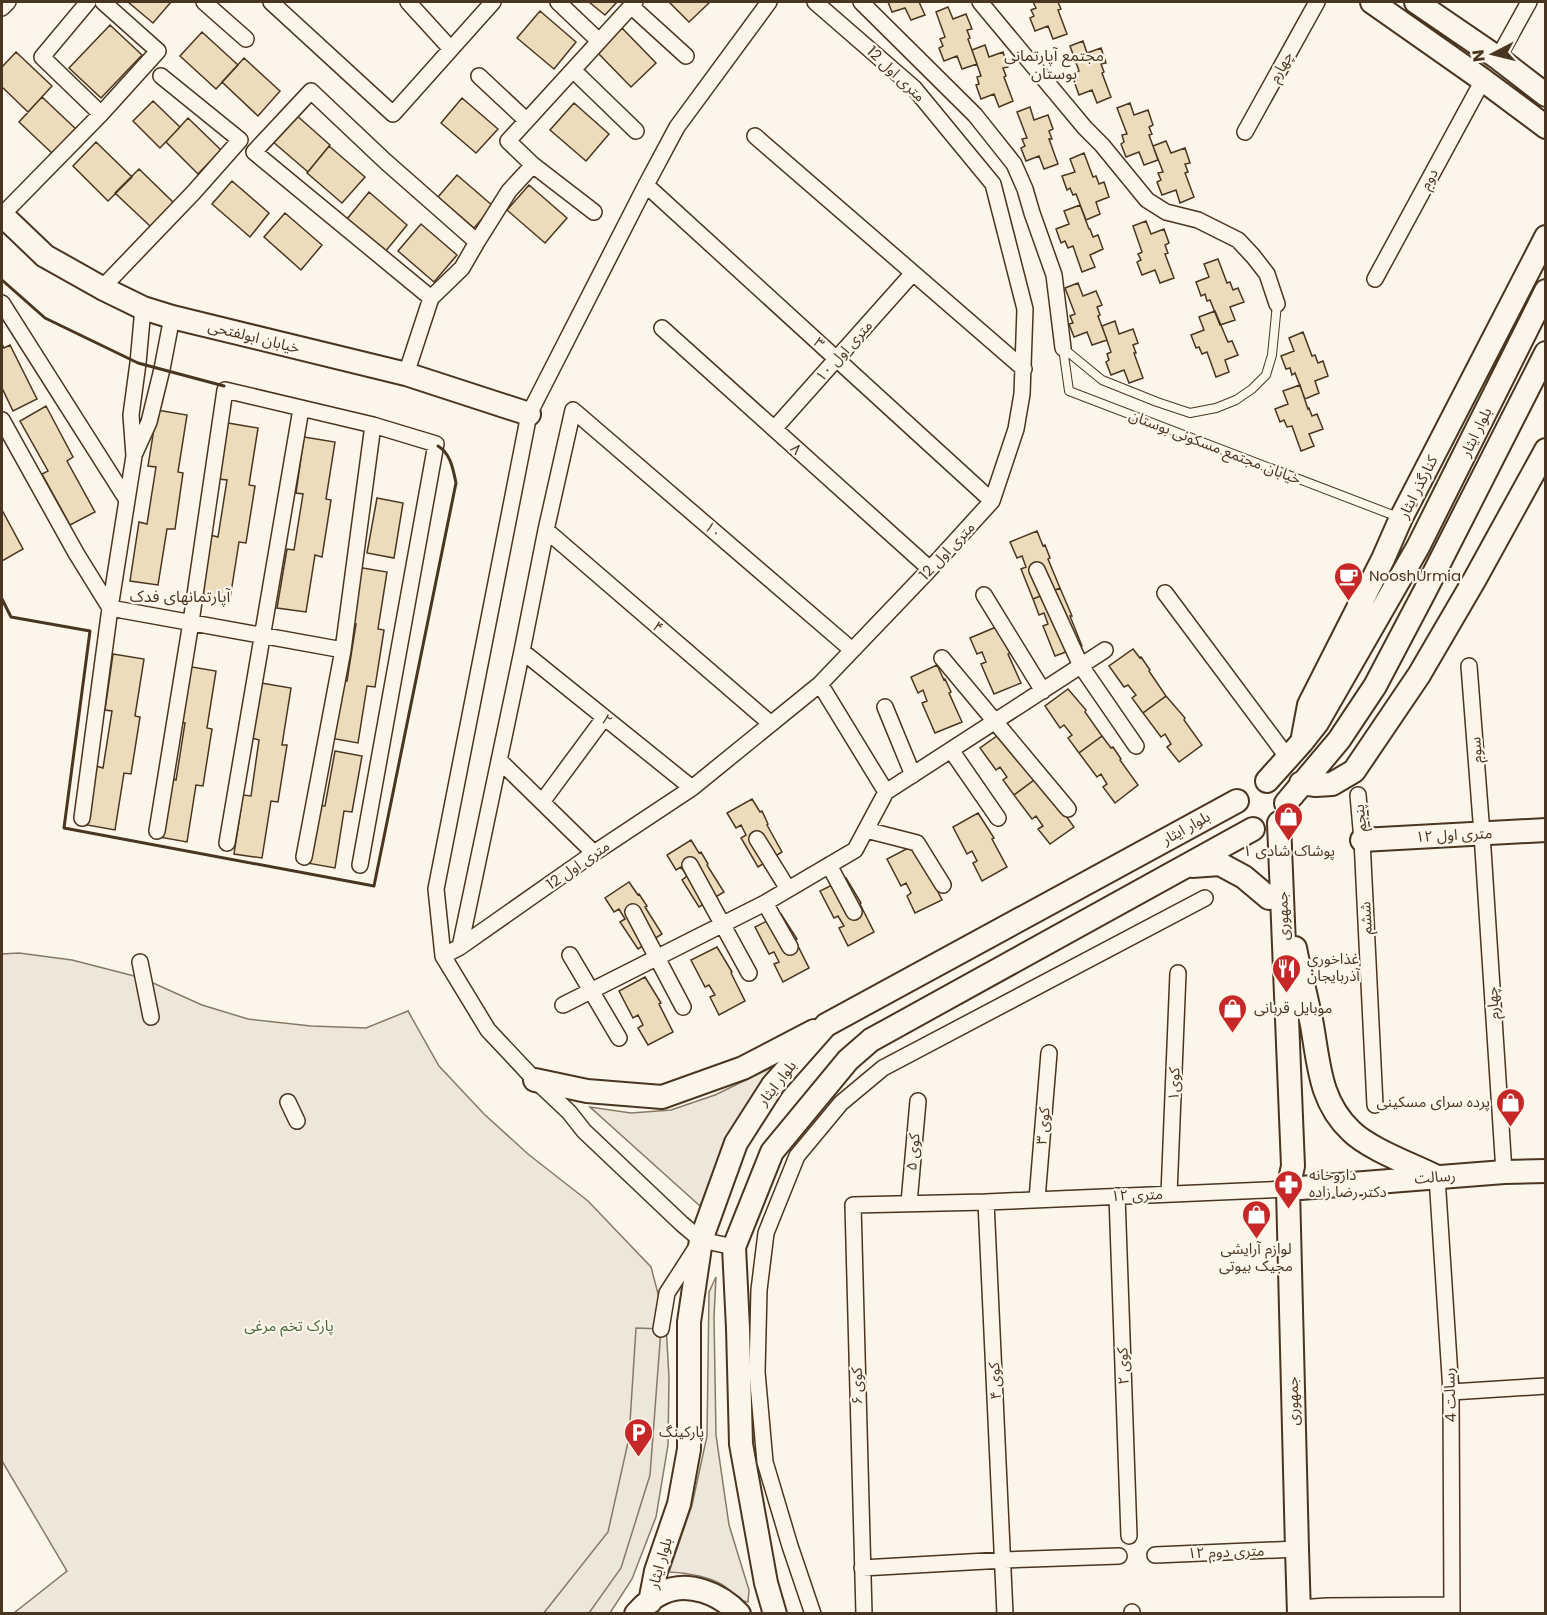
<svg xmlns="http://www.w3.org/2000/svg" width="1547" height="1615" font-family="Poppins,'Noto Sans Arabic',sans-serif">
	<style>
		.green { fill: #ede6d9; stroke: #887966; stroke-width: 1.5 }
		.parking { fill: #ede7d9; stroke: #887966; stroke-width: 1.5 }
		.building { fill: #ecdcbc; stroke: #4a3520; stroke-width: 1.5 }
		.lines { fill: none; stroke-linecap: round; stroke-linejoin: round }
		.lane-casing { stroke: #4a3520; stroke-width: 10 }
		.street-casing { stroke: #4a3520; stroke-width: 18 }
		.secondary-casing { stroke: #4a3520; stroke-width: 26 }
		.lane { stroke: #fbf6e9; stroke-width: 8 }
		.street { stroke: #fbf6e9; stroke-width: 15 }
		.secondary { stroke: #fbf6e9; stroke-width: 22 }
		.wall { stroke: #4a3520; stroke-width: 3 }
		.labels { text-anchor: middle; stroke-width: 4.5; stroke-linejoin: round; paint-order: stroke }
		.street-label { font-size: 15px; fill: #4a3520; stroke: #fbf6e9 }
		.poi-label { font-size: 15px; fill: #4a3520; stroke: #fbf6e9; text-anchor: start }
		.park-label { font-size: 15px; fill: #436837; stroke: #fbf6e9 }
		.neighbourhood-label { font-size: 16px; fill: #4a3520; stroke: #fbf6e9 }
	</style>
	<rect width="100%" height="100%" fill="#fbf6e9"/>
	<!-- green -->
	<path class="green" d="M19,953l53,7 70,18 60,27 46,14 63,7 55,2 42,-17 31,55 45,48 44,40 60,47 63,66 15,57 3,54 -1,67 -12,72 -24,62 -22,34h-596l53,-42 -65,-110v-507z
		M781,1063l-29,35 -28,46 -24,62 -110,-99 41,6 40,-3 44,-15z
		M716,1277l-2,40 2,118 13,90 20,65 -1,12c-14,-1 -16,-12 -27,-18 -16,-9 -35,-11 -52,-12l23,-67 15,-69 2,-144z"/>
	<!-- parking -->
	<path class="parking" d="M636,1328l25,1 -11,146 -29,93 -32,45 -46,1 65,-82 21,-94z"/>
	<!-- building -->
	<path class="building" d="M128,2h43l-18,21z
		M589,2h28l-12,13z
		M669,2h41l-21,20z
		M888,2h31l6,13 -14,5 -6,-12 -13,4z
		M1033,2h25l3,7 -3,1 9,24 -14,5 -5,-13 -13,5 -5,-13 4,-2 -3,-6 5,-2z
		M948,7l5,12 13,-5 6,15 -5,1 3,8 -2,1 9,25 -15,5 -5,-13 -13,5 -5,-13 4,-2 -3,-7 5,-2 -9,-25z
		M540,11l36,31 -22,27 -37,-31z
		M110,25l32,30 -41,43 -32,-30z
		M622,28l34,35 -25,24 -34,-35z
		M202,32l36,33 -22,24 -36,-33z
		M1083,41l4,12 14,-5 5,15 -5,1 3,8 -2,1 9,24 -14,6 -5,-13 -13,5 -5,-14 3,-1 -2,-7 4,-2 -9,-25z
		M985,45l4,12 14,-5 5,15 -5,1 3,8 -2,1 9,24 -14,6 -5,-13 -13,5 -5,-14 3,-1 -2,-7 4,-1 -9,-26z
		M16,52l36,34 -24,26 -26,-25v-20z
		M244,58l36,33 -22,25 -36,-34z
		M42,97l35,33 -23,25 -35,-33z
		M462,98l36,31 -22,24 -35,-30z
		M153,101l27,26 -20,21 -27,-27z
		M574,103l35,31 -23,27 -36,-31z
		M1130,103l4,12 14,-5 5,15 -4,2 3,7 -3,1 9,25 -14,5 -5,-13 -13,5 -5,-13 3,-2 -2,-7 5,-1 -10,-26z
		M1030,107l4,13 14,-5 5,14 -4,2 3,8h-3l9,25 -14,5 -5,-13 -13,5 -5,-13 4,-2 -3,-7 5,-1 -10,-26z
		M295,114l35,31 -22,27 -36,-31z
		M188,118l33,32 -23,24 -32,-32z
		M1166,141l5,12 14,-5 5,15 -5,1 3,8 -3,1 9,24 -14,6 -4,-13 -14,5 -5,-13 4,-2 -3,-7 5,-1 -10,-26z
		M96,142l36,35 -24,24 -35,-35z
		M329,146l36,31 -23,26 -35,-30z
		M1084,153l9,24 3,-1 3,8 5,-2 5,15 -13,5 4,12 -14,6 -10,-26 -3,1 -3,-7 -3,2 -5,-14 13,-4 -5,-13z
		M139,169l35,34 -23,24 -36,-34z
		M457,175l36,31 -19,22 -36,-31z
		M232,181l37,32 -19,24 -38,-33z
		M529,185l38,33 -22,25 -38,-33z
		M369,192l38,33 -22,27 -38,-33z
		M1080,205l9,24h1l3,8 5,-2 5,14 -13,6 5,12 -13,5 -9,-26 -5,2 -3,-7 -4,2 -5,-14 13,-5 -5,-13z
		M285,213l37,32 -21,25 -37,-33z
		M1146,221l5,13 13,-5 5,14 -4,2 3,8 -3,1 9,24 -14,5 -5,-13 -13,5 -5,-13 4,-2 -3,-6 4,-2 -9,-26z
		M421,224l36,31 -23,27 -36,-31z
		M1218,259l9,24 3,-1 3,8 5,-2 6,14 -14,5 5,13 -15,5 -10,-25 -3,1 -2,-7 -4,2 -5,-14 13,-5 -5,-13z
		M1078,283l5,13 13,-5 6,14 -5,2 3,8 -2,1 9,24 -15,5 -5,-13 -13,5 -5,-13 4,-1 -3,-7 5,-2 -10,-26z
		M1215,311l13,31 4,-1 6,14 -13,5 4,12 -13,5 -9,-25 -5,2 -3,-7 -3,1 -5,-13 13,-5 -5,-13z
		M1115,321l4,13 14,-5 5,14 -5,2 3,8h-2l9,25 -14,5 -5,-13 -13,5 -5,-13 3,-2 -2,-6 4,-2 -9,-26z
		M1303,332l9,24 3,-1 3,8 5,-2 5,15 -13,5 4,12 -14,6 -10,-26 -3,2 -2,-7 -4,1 -5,-13 13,-5 -5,-13z
		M2,344l2,4 6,-3 27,54 -24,12 -11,-23z
		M1300,385l8,24 1,-1 3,8 5,-2 6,15 -14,5 5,12 -13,5 -9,-25 -5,1 -3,-7 -4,2 -5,-13 13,-5 -5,-13z
		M46,406l27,51 -6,4 28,51 -25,13 -28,-51 6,-3 -28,-50z
		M157,410l30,5 -9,57 5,1 -8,56h-8l-9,56 -28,-4 9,-59 8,2 9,-57 -8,-1z
		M228,423l30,5 -9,57 6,1 -9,57 -7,-1 -9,57 -29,-5 9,-59 8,2 9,-57 -8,-1z
		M304,437l31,5 -9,57 5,1 -9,57 -7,-2 -9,57 -29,-4 10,-59 7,1 9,-56 -7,-1z
		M377,498l26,5 -9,55 -27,-5z
		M2,510l21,39 -21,12z
		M1037,531l6,15 2,-1 5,13 -2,1 12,29 -27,11 -12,-30 5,-2 -4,-11 -5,2 -7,-16z
		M357,567l30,5 -9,57 6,1 -9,57 -8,-1 -9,57 -28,-5 9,-59 8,2 9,-57 -8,-1z
		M1060,588l12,28h-2l12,30 -27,10 -12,-30 5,-2 -4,-11 -5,2 -6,-16z
		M996,627l14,26 -2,1 13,29 -27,11 -13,-30 5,-2 -4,-10 -5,2 -7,-16z
		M1133,649l7,9 1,-1 9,13 -1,1 17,25 -23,17 -11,-15 4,-3 -8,-10 -4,2 -15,-21z
		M113,654l31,5 -9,57 5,1 -9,57 -7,-1 -9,57 -28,-5 9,-59 7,2 9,-57 -7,-1z
		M937,665l7,15 1,-1 6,13 -2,1 13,29 -27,11 -13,-30 5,-2 -4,-11 -5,3 -7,-16z
		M186,666l30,5 -9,57 5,1 -9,57 -7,-1 -9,57 -28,-5 9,-59 8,2 9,-57 -8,-1z
		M261,683l30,5 -9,57h5l-9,57 -7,-1 -9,57 -28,-4 9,-59 8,1 8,-56 -7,-2z
		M1068,689l18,21 -1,2 17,24 -23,17 -11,-15 4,-3 -8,-10 -4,3 -15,-22z
		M1166,696l19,22 -1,2 18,25 -23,17 -12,-15 4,-3 -6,-10 -4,3 -18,-24z
		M1004,731l34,46 -24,18 -11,-15 4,-3 -7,-10 -4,3 -16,-22z
		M1102,736l9,12 2,-1 8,12 -1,1 18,25 -23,18 -12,-16 4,-3 -6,-10 -4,3 -18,-24z
		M335,751l27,5 -10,56 -8,-1 -9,57 -28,-5 10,-58 8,1z
		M1038,777l36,50 -24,17 -12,-15 5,-3 -7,-10 -4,3 -18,-24z
		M752,799l8,13 2,-1 6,13 -1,1 15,27 -24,15 -17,-29 5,-3 -5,-10 -5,3 -9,-15z
		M978,813l16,25 -2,1 15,28 -25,14 -9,-18 4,-2 -5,-10 -5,3 -14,-27z
		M691,840l8,13 2,-1 7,12 -1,1 17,27 -25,15 -17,-27 5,-4 -6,-9 -5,3 -9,-15z
		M914,845l28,55 -27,13 -8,-17 4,-3 -5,-10 -5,3 -14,-27z
		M846,878l15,25 -1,1 14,28 -26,14 -9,-18 5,-2 -6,-10 -4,2 -14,-27z
		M629,882l9,13 1,-1 8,12 -2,1 17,27 -24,15 -18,-27 5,-3 -6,-10 -5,3 -9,-14z
		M781,914l16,25 -2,1 14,28 -26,14 -9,-18 5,-2 -5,-10 -5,2 -14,-27z
		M717,947l15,25 -1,1 14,28 -26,14 -9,-18 5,-2 -6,-10 -4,2 -14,-27z
		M645,977l16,26 -2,1 14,28 -25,13 -10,-17 5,-3 -5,-10 -5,3 -14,-27z"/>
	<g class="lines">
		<defs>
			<path id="lane" d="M1063,348l6,43 329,126
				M1063,348l39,32 55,22 33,11 26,-5 20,-8 16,-11 14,-14 6,-20 5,-51"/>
			<path id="street" d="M88,2l-46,55 59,57
				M204,2l42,37
				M271,2l122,112 100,-112
				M408,2l42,46
				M558,2l41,39
				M861,2l114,113 39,49 11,25 7,24 22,62 9,73
				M980,2l105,126 17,17 45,55 19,12 32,8 40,20 15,16 14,18 10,30
				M631,6l55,50
				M2,8l6,-6
				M1498,58l31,-56
				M573,70l63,61
				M479,76l47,44
				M1245,132l72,-130
				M755,136l269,233
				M533,165l-25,-24 127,-139
				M646,185l346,316
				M2,215l99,-101 57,-63 -55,-49
				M477,242l32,-51 24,-26 61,47
				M1375,279l108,-199
				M102,288l92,-96 46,-52 -79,-64
				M2,303l125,197
				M662,328l268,241
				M406,374l25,-76 31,-30 15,-26 -92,-81 -74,-70 -57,61 177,146
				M2,420l74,133 34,55 233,42
				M774,429l139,-156
				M135,453l14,-31 13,-53 10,-52
				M546,530l225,194
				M1037,570l44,96 55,80
				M1165,593l123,165
				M984,595l59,96
				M522,651l170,137
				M942,658l126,151
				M1469,666l13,168 22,338
				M885,707l28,68
				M951,750l47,68
				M499,760l95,93
				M886,792l219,-142
				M1358,795l4,45 13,265
				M542,802l62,-84
				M82,818l28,-210 24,-152 -3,-41 7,-52 5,-55
				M866,830l51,13 26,42
				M157,831l34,-209 34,-232 148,35 -30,225 -39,207
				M757,839l31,50
				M227,843l74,-434
				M360,865l76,-421 -63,-19
				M690,865l59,108
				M829,865l25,47
				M765,903l25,44
				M633,912l50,95
				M460,947l62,-296 24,-121 27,-120 279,240
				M570,955l49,83
				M443,956l17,-9 134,-94 98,-65 128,-104 110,-115 62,-68 24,-72 6,-35 3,-85 -32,-125 -79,-96 -99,-86
				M140,962l11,55
				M563,1005l202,-102 90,-53 31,-58 -66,-108
				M288,1102l9,19
				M1437,1177l14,215 1,222
				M1169,1194l9,-221
				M1117,1196l12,340
				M1037,1199l12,-146
				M986,1202l19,412
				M909,1203l9,-102
				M734,1247l-33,-7 -19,-16 -98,-93 -15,-19 -34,-32 -47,-50 -45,-74 -7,-67 93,-475 117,-229 31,-58 92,-125
				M661,1329l6,-36 29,-45
				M1451,1392l95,-6
				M1155,1555l142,-6
				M862,1568l142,-8 115,-4
				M1299,1608l28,-2 125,-1
				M1132,1612v2
				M813,1614l-23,-68 -25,-84 -8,-90 2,-82 7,-57 31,-77 44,-53 42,-35 322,-170
				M864,1614l-11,-409 133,-3 302,-13"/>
			<path id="secondary" d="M1372,2l111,78 63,47
				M1416,2l82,56 48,37
				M2,215l43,41 57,32 41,20 29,9 234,57 123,40
				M1303,737l6,-32 74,-146 18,-41 145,-281
				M1267,781l35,-39 15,-19 101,-176 128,-256
				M1301,783l15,2 16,-1 22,-13 65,-96 56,-96 71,-129
				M1286,803l53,-63 36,-54 50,-95 121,-238
				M1279,823l14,343 -5,23 9,360 2,65
				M1362,840l184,-10
				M1192,866l28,-2 24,13 25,21
				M1295,948c5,26 12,51 17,77 7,40 8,77 39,106 18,18 62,34 86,46
				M535,1080l52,11 75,6 81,-29 71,-37
				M1288,1189l216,-17 42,-1
				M650,1602l6,-31 23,-67 10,-55v-127l12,-82 35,-97 37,-58 53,-60 411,-224
				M636,1614c7,-8 17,-17 26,-21 26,-13 59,1 77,21
				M775,1614l-9,-31 -25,-139 -3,-116 -4,-81 38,-95 76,-92 23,-20 382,-211"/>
		</defs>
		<!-- lane casing -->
		<use href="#lane" class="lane-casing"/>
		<!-- street casing -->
		<use href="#street" class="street-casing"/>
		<!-- secondary casing -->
		<use href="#secondary" class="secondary-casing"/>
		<!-- lane -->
		<use href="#lane" class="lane"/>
		<!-- street -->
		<use href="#street" class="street"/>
		<!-- secondary -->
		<use href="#secondary" class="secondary"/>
		<!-- wall -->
		<path class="wall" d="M2,280l43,38 93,45 86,23
			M2,599l9,18 79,14 -26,197 310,58 82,-403c-3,-14 -5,-29 -18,-37"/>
	</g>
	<!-- icons -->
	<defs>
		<symbol id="cafe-pin" viewBox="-11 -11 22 30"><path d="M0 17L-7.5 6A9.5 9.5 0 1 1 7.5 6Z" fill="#c62828" stroke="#fbf6e9"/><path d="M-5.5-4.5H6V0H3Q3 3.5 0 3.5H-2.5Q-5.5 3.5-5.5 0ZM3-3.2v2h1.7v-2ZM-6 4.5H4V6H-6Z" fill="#fff"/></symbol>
		<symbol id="shop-pin" viewBox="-11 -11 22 30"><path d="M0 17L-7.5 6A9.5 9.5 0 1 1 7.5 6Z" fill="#c62828" stroke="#fbf6e9"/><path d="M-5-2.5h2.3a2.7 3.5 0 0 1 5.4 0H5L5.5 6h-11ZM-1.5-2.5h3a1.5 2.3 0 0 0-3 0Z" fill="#fff"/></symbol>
		<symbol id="restaurant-pin" viewBox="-11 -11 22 30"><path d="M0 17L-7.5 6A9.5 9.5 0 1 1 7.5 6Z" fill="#c62828" stroke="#fbf6e9"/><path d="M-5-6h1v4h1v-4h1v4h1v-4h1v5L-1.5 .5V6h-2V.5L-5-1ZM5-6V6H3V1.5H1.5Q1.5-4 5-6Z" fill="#fff"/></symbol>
		<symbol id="pharmacy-pin" viewBox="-11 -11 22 30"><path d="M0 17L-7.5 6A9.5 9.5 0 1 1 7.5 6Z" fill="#c62828" stroke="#fbf6e9"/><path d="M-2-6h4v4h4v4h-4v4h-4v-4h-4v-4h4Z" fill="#fff"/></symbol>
		<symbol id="parking-pin" viewBox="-11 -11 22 30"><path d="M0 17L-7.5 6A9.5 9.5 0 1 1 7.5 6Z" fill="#c62828" stroke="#fbf6e9"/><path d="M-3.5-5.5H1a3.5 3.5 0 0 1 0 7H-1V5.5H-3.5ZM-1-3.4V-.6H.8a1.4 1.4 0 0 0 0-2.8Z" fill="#fff"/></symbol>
	</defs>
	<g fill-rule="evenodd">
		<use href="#cafe-pin" x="1332" y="560" width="33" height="45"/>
		<use href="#shop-pin" x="1272" y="800" width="33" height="45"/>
		<use href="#restaurant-pin" x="1270" y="952" width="33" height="45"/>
		<use href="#shop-pin" x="1216" y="992" width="33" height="45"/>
		<use href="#shop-pin" x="1494" y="1086" width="33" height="45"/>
		<use href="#pharmacy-pin" x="1272" y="1168" width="33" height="45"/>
		<use href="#shop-pin" x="1240" y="1198" width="33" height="45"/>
		<use href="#parking-pin" x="622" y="1416" width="33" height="45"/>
	</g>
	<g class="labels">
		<!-- street labels -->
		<g class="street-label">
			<text transform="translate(1281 67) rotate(-61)" y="5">چهارم</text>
			<text transform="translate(896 74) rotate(43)" y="5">12 متری اول</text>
			<text transform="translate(1429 179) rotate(-61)" y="5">دوم</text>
			<text transform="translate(254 337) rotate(14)" y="5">خیابان ابولفتحی</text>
			<text transform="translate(819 343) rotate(42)" y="5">۳</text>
			<text transform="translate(844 351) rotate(-48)" y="5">۱۰ متری اول</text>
			<text transform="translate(1476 432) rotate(-64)" y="5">بلوار ایثار</text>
			<text transform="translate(1215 447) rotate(21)" y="5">خیابان مجتمع مسکونی بوستان</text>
			<text transform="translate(796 449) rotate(42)" y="5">۸</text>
			<text transform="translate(1418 487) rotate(-63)" y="5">کنارگذر ایثار</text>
			<text transform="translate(713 530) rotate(41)" y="5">۱۰</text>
			<text transform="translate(947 551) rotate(-47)" y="5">12 متری اول</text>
			<text transform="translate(658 627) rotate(41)" y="5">۴</text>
			<text transform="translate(607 720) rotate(39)" y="5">۲</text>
			<text transform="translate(1476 750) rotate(-94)" y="5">سوم</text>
			<text transform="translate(1360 818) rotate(-96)" y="5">پنجم</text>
			<text transform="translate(1186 828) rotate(-29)" y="5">بلوار ایثار</text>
			<text transform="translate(1454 835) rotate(-3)" y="5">۱۲ متری اول</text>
			<text transform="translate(578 865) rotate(-35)" y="5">12 متری اول</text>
			<text transform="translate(1283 916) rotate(-92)" y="5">جمهوری</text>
			<text transform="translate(1366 918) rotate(-93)" y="5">ششم</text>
			<text transform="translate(1493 1003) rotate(-94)" y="5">چهارم</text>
			<text transform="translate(777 1083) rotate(-52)" y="5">بلوار ایثار</text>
			<text transform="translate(1174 1084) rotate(-88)" y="5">کوی۱</text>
			<text transform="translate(1043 1126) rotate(-85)" y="5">کوی ۳</text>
			<text transform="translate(913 1152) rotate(-85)" y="5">کوی ۵</text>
			<text transform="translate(1435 1177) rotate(-4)" y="5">رسالت</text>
			<text transform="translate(1137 1195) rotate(-2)" y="5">۱۲ متری</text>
			<text transform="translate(1123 1366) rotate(-92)" y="5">کوی ۲</text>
			<text transform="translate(995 1381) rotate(-93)" y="5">کوی ۴</text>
			<text transform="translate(857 1386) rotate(-91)" y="5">کوی ۶</text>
			<text transform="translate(1450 1395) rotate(-92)" y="5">رسالت 4</text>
			<text transform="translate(1293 1401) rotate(-91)" y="5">جمهوری</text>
			<text transform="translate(1226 1552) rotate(-2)" y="5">۱۲ متری دوم</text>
			<text transform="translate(660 1563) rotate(-74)" y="5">بلوار ایثار</text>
		</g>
		<!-- poi labels -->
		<g class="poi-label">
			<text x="1369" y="581">NooshUrmia</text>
			<text x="1289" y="856" text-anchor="middle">پوشاک شادی ۱</text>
			<text x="1307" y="964">غذاخوری<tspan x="1307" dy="17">آذربایجان</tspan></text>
			<text x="1254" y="1013">موبایل قربانی</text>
			<text x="1490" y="1107" text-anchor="end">پرده سرای مسکینی</text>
			<text x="1309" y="1180">داروخانه<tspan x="1309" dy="17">دکتر رضا زاده</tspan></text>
			<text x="1256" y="1254" text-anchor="middle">لوازم آرایشی<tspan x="1256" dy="17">مجیک بیوتی</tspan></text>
			<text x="659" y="1437">پارکینگ</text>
		</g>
		<!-- park labels -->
		<g class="park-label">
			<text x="289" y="1331">پارک تخم مرغی</text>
		</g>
		<!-- neighbourhood labels -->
		<g class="neighbourhood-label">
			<text x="1054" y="61">مجتمع آپارتمانی<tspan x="1054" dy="18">بوستان</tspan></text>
			<text x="180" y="602">آپارتمانهای فدک</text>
		</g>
	</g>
	<!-- border -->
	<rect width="1547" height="1615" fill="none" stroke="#4a3520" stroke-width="6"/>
	<!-- north arrow -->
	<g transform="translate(1493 54) rotate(263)" stroke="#fbf6e9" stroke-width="4.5" paint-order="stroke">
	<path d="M0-4.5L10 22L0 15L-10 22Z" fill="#4a3520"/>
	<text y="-9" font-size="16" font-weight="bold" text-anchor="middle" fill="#4a3520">N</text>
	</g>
</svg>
